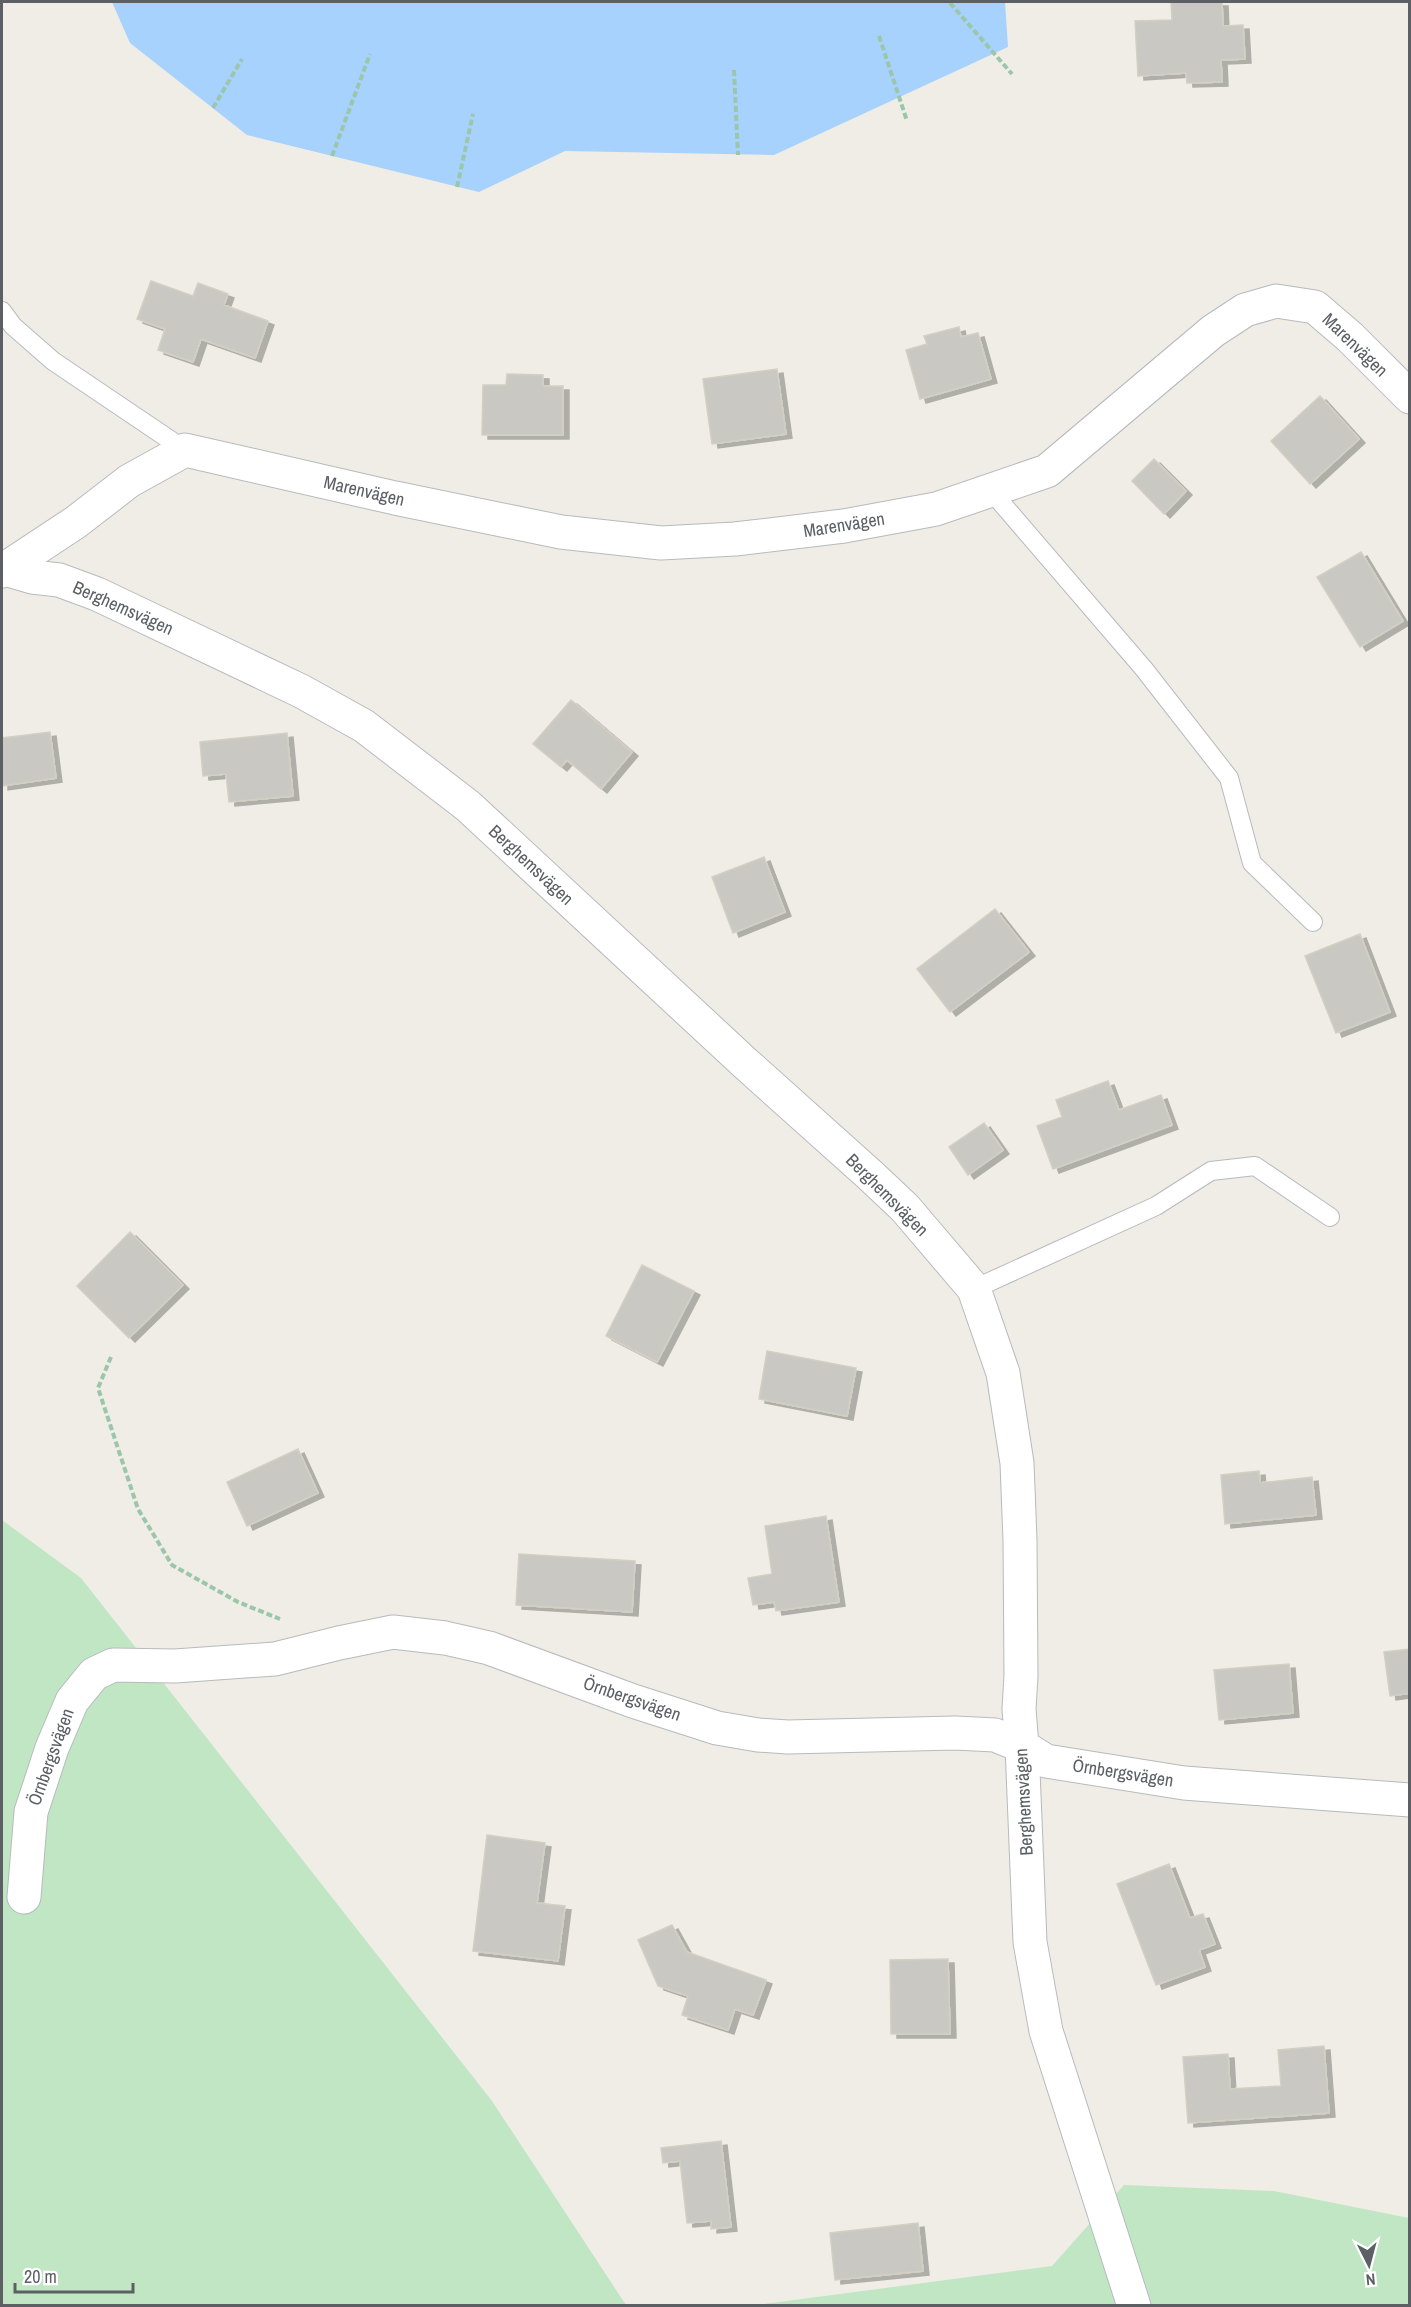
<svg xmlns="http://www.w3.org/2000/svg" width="1411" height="2307" font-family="'Archivo Narrow',sans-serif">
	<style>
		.green { fill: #c1e6c4 }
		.water { fill: #a6d2fd }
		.building { fill: #cac8c2; stroke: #d3cfc3; stroke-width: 1.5; filter: url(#shadow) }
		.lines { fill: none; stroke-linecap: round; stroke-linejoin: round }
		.service-casing { stroke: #b7babe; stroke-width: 20 }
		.minor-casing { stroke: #b7babe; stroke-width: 35 }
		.path { stroke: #9bc6aa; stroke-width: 4; stroke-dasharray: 6 3; stroke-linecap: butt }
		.service { stroke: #fff; stroke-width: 18 }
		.minor { stroke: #fff; stroke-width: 33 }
		.labels { text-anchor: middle; stroke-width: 5; stroke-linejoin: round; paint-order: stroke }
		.street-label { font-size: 18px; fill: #5c6065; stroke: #fff }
	</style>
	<defs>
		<filter id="shadow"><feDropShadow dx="6" dy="4" stdDeviation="0" flood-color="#0004"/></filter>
	</defs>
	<rect width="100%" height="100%" fill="#efede5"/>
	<!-- green -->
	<path class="green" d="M2,1520l79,58 411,523 134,204h-624z
		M1124,2185l150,6 135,27v87l-660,1 303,-40z"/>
	<!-- water -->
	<path class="water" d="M112,2h893l3,45 -234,108 -209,-4 -86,41 -232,-57 -117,-92z"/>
	<!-- building -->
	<path class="building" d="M1171,2h51l1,24 20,-1 2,34 -24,1 1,22 -35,1 -1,-10 -48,3 -3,-55 37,-1z
		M151,281l42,15 5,-13 30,11 -4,11 44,16 -13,37 -54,-19 -8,23 -35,-12 7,-21 -28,-10z
		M959,327l2,10 17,-4 13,46 -71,20 -14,-49 21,-6 -3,-8z
		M777,369l9,65 -74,10 -9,-65z
		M507,374l36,1v11h20v49h-81l1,-50h23z
		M1320,396l39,43 -49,45 -39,-43z
		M1154,459l32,32 -22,23 -32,-33z
		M1361,552l42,69 -43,26 -43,-70z
		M571,700l61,52 -31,37 -34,-29 -6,7 -28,-23z
		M50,732l6,46 -54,8v-48z
		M287,733l6,63 -64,6 -3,-28 -23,2 -3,-34z
		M764,857l21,55 -52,21 -21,-56z
		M995,909l34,43 -79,60 -33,-43z
		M1360,934l30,78 -54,21 -31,-77z
		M1108,1081l11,29 42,-15 11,30 -119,44 -16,-43 25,-9 -6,-17z
		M984,1123l19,27 -35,25 -19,-28z
		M130,1232l53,53 -54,53 -52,-52z
		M642,1265l52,26 -37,71 -51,-26z
		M767,1351l89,17 -9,48 -88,-17z
		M298,1449l20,44 -71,33 -20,-44z
		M1259,1471l1,12 52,-6 4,38 -91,9 -4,-49z
		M826,1516l13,86 -63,9 -2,-9 -21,3 -5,-27 24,-4 -7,-48z
		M519,1554l116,7 -3,51 -116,-7z
		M1410,1649v44l-20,3 -6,-44z
		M1289,1664l4,49 -74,7 -5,-50z
		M487,1835l58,8 -8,60 28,3 -7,55 -85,-10z
		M1169,1864l21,54 13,-4 12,30 -16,6 6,17 -49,18 -39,-101z
		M672,1925l15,27 79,28 -13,35 -18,-6 -7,21 -46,-15 6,-19 -30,-10 -20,-46z
		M948,1959l2,75h-59l-1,-74z
		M1324,2046l5,67 -141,10 -5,-66 45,-3 2,35 51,-3 -3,-36z
		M721,2141l10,86 -20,2v-8l-24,2 -7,-62 -17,2 -2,-15z
		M918,2223l5,48 -88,9 -5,-47z"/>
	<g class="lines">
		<defs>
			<path id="service" d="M2,311l11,15 40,35 132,89
				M992,492l152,177 85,109 23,85 61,59
				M974,1289l182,-83 55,-35 44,-5 75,51"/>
			<path id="minor" d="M5,569l71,-47 53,-41 56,-31 210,48 166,34 100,11 74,-4 109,-13 92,-17 111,-38 166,-140 32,-21 31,-9 39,6 35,30 60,60
				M2,571l3,-2 27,8 27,3 38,14 204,97 63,35 104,80 277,257 125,112 35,33 69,81 29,84 14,90 3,77 1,136 -2,33 3,37 8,196 16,89 88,275
				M24,1897l7,-85 21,-64 20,-47 22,-27 19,-9 62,1 100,-7 64,-16 54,-11 52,6 44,10 144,53 84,27 41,7 30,2 167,-4 40,2 27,11 24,15 138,22 226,17"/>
		</defs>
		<!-- service casing -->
		<use href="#service" class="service-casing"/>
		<!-- minor casing -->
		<use href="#minor" class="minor-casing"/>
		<!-- path -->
		<path class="path" d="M950,3l62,71
			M879,36l28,85
			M734,70l4,85
			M213,108l29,-49
			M332,156l38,-102
			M457,187l16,-73
			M111,1357l-13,31 40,121 34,56 66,37 42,17"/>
		<!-- service -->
		<use href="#service" class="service"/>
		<!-- minor -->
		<use href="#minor" class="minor"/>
	</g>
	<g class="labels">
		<!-- street labels -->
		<g class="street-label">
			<text transform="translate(1355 345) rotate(44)" y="6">Marenvägen</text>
			<text transform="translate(364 491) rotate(13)" y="6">Marenvägen</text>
			<text transform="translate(844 525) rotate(-9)" y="6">Marenvägen</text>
			<text transform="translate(123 608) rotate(24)" y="6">Berghemsvägen</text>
			<text transform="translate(531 865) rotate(43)" y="6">Berghemsvägen</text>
			<text transform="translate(887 1195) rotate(45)" y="6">Berghemsvägen</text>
			<text transform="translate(632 1699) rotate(19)" y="6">Örnbergsvägen</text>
			<text transform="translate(51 1757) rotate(-70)" y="6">Örnbergsvägen</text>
			<text transform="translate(1123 1773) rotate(9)" y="6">Örnbergsvägen</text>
			<text transform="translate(1024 1802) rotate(-93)" y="6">Berghemsvägen</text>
		</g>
	</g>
	<!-- border -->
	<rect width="1411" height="2307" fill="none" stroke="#5c6065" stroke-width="6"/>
	<!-- north arrow -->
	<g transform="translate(1369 2265) rotate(174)" stroke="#ffffff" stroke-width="4.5" paint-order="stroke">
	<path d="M0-4.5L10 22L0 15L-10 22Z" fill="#5c6065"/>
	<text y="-9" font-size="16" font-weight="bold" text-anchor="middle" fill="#5c6065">N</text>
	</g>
	<!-- scale -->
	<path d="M15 2283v9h118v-9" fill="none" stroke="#5c6065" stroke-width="3"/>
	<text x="24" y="2283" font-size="18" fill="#5c6065" stroke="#ffffff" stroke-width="4.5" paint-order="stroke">20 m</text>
</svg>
